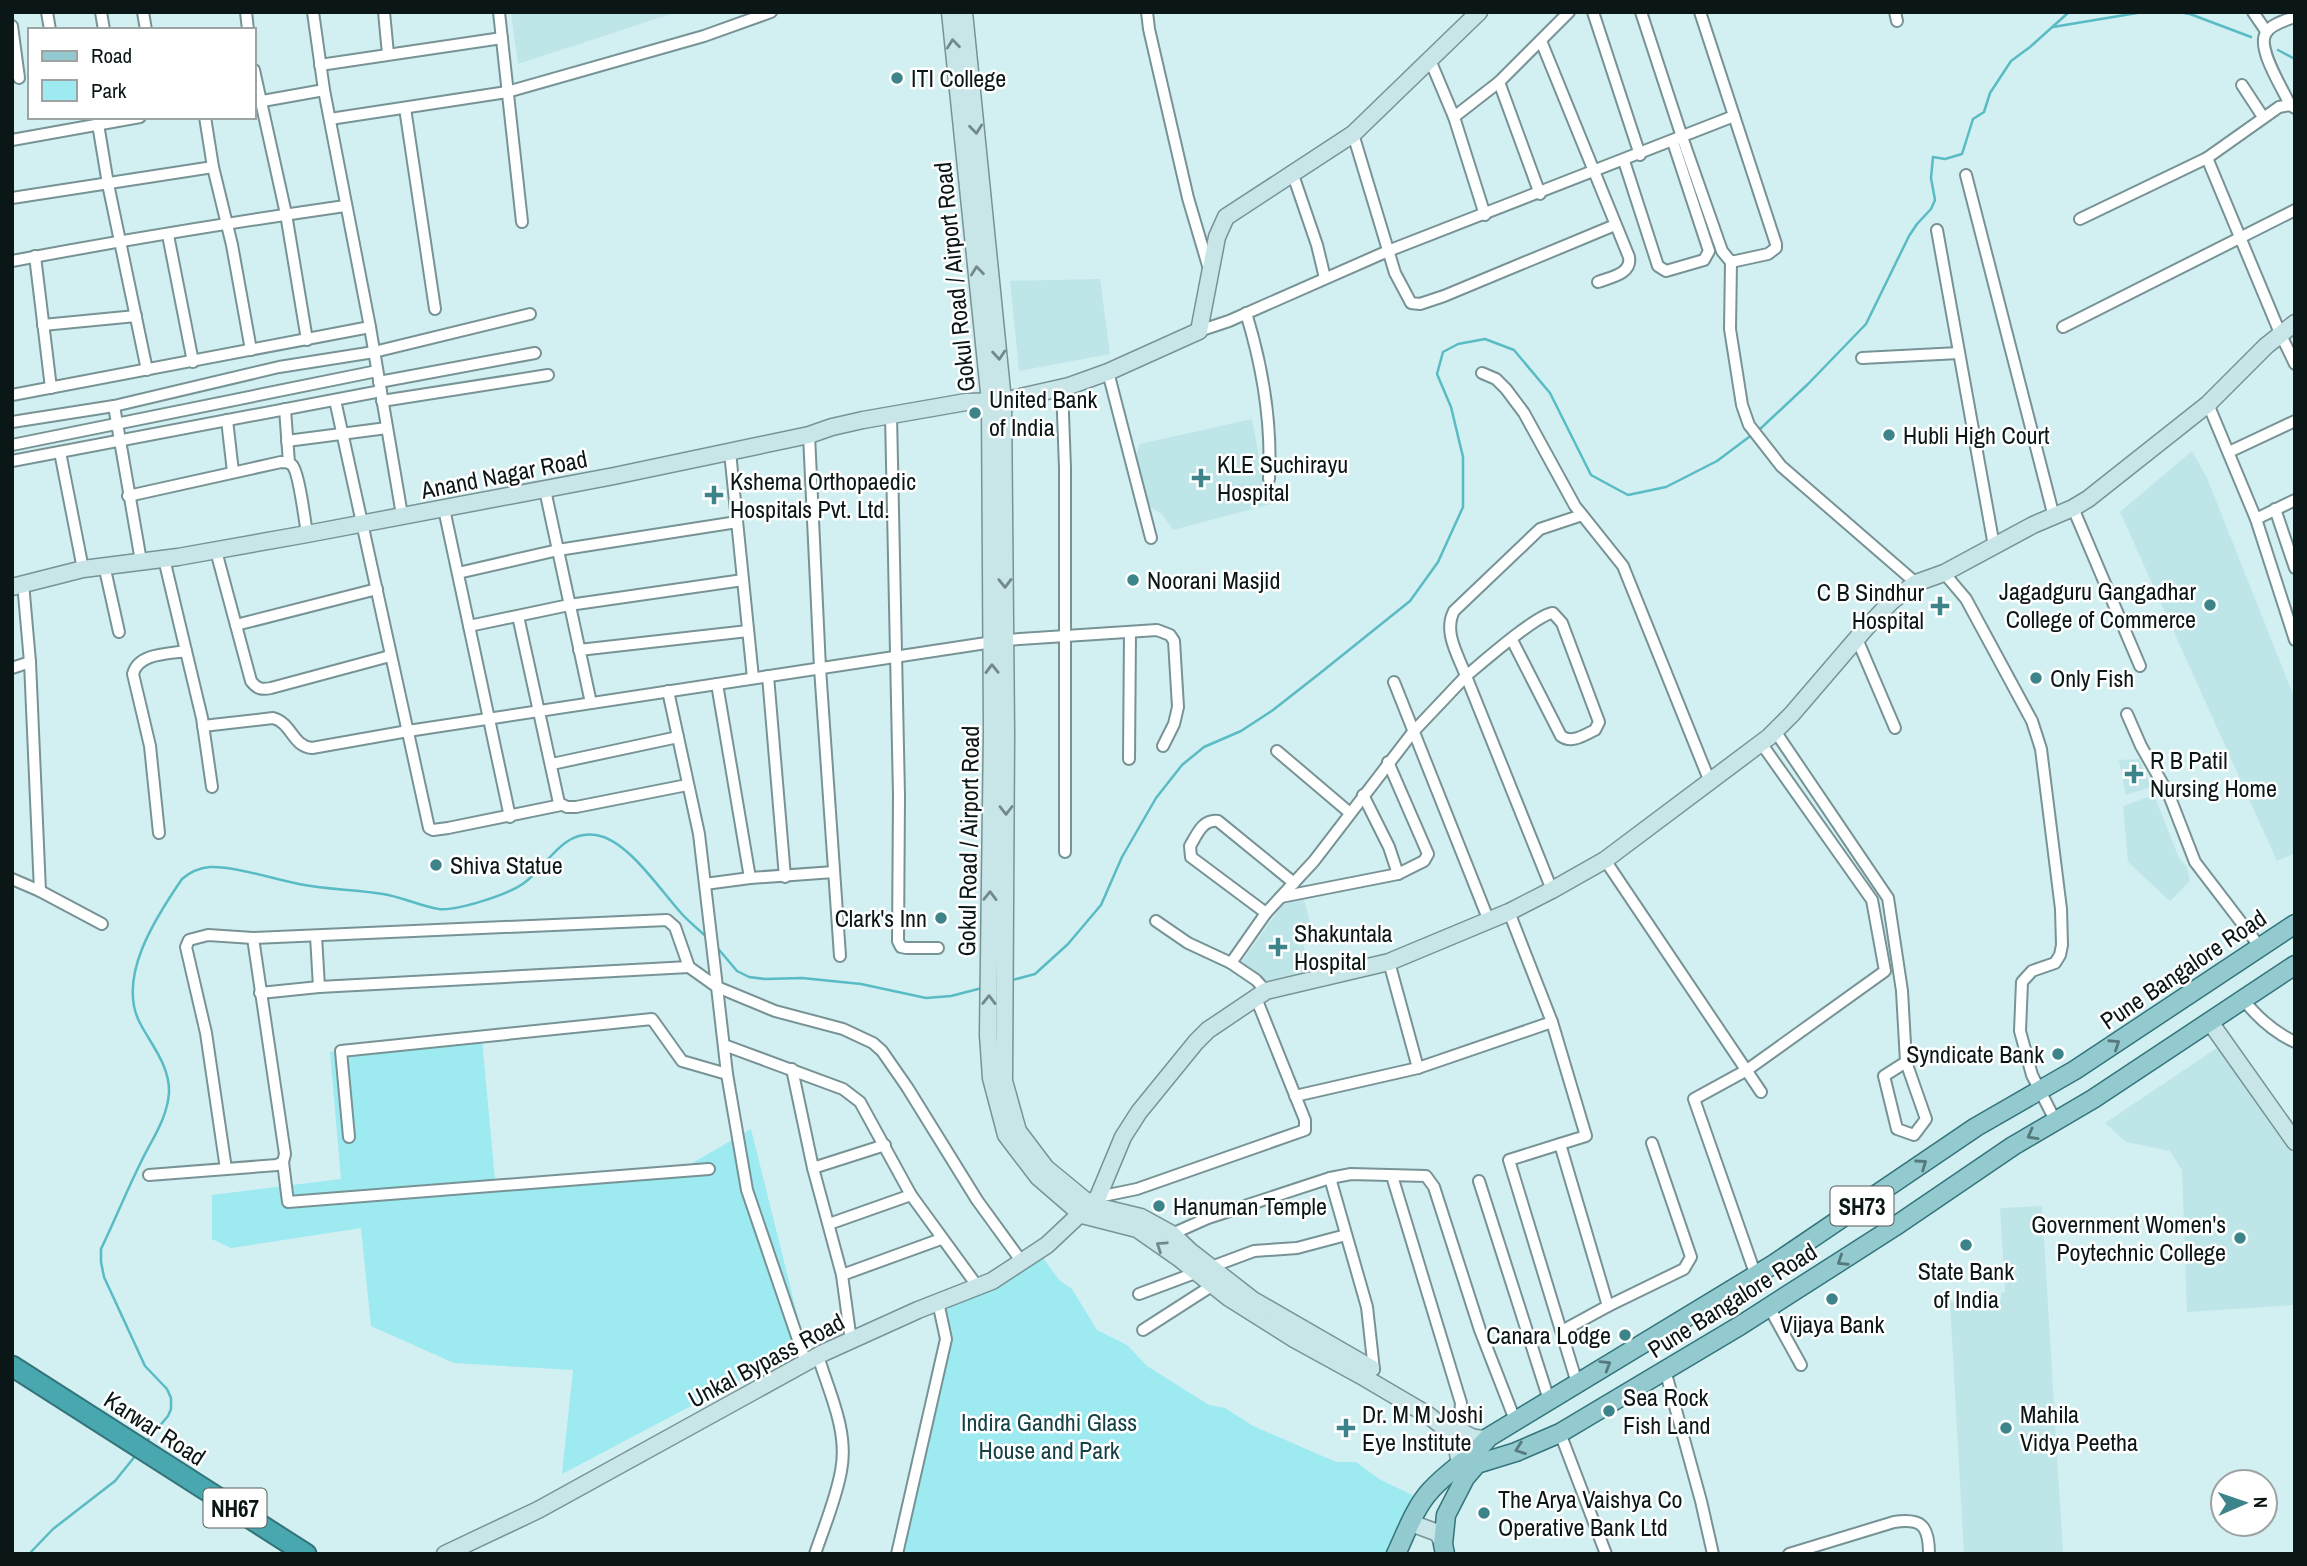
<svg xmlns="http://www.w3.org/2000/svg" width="2307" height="1566" viewBox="0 0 2307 1566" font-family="'Archivo Narrow',sans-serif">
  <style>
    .built { fill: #bee6e9 }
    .green { fill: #9deaf0 }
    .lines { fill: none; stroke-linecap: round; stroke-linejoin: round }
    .stream { stroke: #59bbc3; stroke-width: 2.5 }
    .street-casing { stroke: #779395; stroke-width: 14 }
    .secondary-casing { stroke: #779395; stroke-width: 19 }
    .primary-casing { stroke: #33747a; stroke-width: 21 }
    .highway-casing { stroke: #33747a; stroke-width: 23 }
    .street { stroke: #fff; stroke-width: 10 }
    .secondary { stroke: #c8e5e7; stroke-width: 16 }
    .primary { stroke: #92cacf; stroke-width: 18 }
    .highway { stroke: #49a7af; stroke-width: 19 }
    .oneway { stroke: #738889 }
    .oneway2 { stroke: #55797c }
    .poi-dot { fill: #3c848a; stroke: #fff; stroke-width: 2.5 }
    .labels { text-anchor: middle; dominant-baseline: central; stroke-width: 5; stroke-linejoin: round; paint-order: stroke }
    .shield { fill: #fff; stroke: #545c5d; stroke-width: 2 }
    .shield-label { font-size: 23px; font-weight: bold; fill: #0b1617 }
    .poi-label { font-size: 24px; fill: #0b1617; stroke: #fff; text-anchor: start }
    .street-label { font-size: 24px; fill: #0b1617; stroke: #fff }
    .park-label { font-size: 24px; fill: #154246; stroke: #fff }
  </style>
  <rect width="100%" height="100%" fill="#d2eff2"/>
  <g class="built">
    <polygon points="511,12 677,12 518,64"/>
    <polygon points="1100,279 1110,354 1019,371 1010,281"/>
    <polygon points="1252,419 1266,495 1271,504 1173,530 1162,514 1149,506 1134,462 1140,444"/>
    <polygon points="2192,451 2207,478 2295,699 2295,853 2277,861 2120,512"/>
    <polygon points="2139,759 2151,787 2126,795 2119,760"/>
    <polygon points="2154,795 2179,858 2187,867 2190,881 2170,901 2128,862 2123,806"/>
    <polygon points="1304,899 1312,931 1302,933 1308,978 1267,984 1241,962 1283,904"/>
    <polygon points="2223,1044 2295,1152 2295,1305 2187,1312 2182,1170 2170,1151 2126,1142 2105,1123"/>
    <polygon points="2042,1206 2063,1554 1964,1554 1950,1302 2001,1299 2001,1293 2005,1292 2000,1208"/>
  </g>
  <g class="green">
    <polygon points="482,1040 495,1180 677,1172 751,1129 805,1346 562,1474 573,1370 454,1363 371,1326 361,1228 231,1248 212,1239 212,1195 341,1179 330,1052"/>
    <polygon points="1041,1255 1059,1280 1072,1289 1097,1330 1127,1345 1147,1366 1209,1405 1225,1408 1253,1426 1336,1462 1356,1462 1379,1479 1416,1497 1391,1554 901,1554 951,1335 942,1307"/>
  </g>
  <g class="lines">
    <g class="stream">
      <polyline points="2178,12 2190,14 2251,37"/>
      <polyline points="2053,27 2143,12"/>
      <polyline points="2278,50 2295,59"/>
      <polyline points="1759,430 1808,384 1866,324 1909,236 1917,224 1931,209 1935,200 1931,178 1933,157 1945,159 1962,154 1973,119 1984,112 1990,93 2011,61 2030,47 2069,12"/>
      <polyline points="715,945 737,971 749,977 765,979 802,978 861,984 926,998 951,996 982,988"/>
      <polyline points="1009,981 1035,974 1068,944 1101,905 1122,857 1156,798 1182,765 1204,747 1241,731 1273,710 1319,674 1410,601 1438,562 1463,507 1463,457 1451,407 1437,374 1443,352 1458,344 1485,339 1514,350 1550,393 1591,475 1628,495 1666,487 1717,461 1753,434"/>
      <path d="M147 1441 168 1416 171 1409V1398L167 1389 145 1366 104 1277 101 1262V1249C115 1220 127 1190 141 1162 152 1139 167 1119 169 1093 170 1067 153 1047 141 1025 115 979 156 917 182 879 191 871 199 868 210 867 234 866 274 879 299 884 327 890 355 889 383 894 402 897 420 906 439 909 458 911 509 894 524 883 548 866 561 830 596 835 628 840 660 890 681 913 689 922 699 930 708 938"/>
      <polyline points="29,1554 53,1529 115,1481 136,1455"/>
    </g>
    <defs>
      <g id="street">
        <polyline points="47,12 50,30"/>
        <polyline points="101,12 104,30"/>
        <polyline points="143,12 146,30"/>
        <polyline points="246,12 248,30"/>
        <polyline points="313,12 324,90 370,327 402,515"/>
        <polyline points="384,12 388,54"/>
        <polyline points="499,12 522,222"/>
        <polyline points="1147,12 1149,29 1188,198 1209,269"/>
        <polyline points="1593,12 1640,155"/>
        <polyline points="1641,12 1682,137 1722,251 1731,262 1768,254 1776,248 1776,244 1700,12"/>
        <polyline points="1895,12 1897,21"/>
        <polyline points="2253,12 2266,31"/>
        <polyline points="12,26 19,78"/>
        <path d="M1541 41 1629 257C1632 274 1611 277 1598 282"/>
        <polyline points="1430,60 1454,117 1485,215"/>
        <polyline points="320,65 502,38"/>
        <polyline points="254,70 286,214 307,340"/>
        <polyline points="1499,82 1540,194"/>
        <polyline points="2242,85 2263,117"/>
        <polyline points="257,102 324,90"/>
        <path d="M2290 105C2283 89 2256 48 2266 33 2271 24 2286 20 2295 17"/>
        <polyline points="405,108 435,309"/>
        <polyline points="205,117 213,167 232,245 251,350"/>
        <polyline points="1454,117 1499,82 1569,12"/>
        <polyline points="330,119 507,92 704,36 771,12"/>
        <polyline points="98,124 108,184 147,370"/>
        <polyline points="1353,134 1395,273 1411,303 1420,304 1444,296 1615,225"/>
        <polyline points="12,140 140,117"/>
        <polyline points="2207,158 2280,333 2295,364"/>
        <polyline points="1624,161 1658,266 1666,271 1704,260 1709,251 1673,142"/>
        <polyline points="1292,172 1317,245 1325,278"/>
        <polyline points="1966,175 2054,517"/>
        <polyline points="12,198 213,167"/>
        <polyline points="2080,219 2207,158 2279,107 2290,105 2295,108"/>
        <polyline points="1937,230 1994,546"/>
        <polyline points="168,235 193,362"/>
        <polyline points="35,256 51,388"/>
        <path d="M12 261C123 240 234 222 345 206"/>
        <polyline points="1731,262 1730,329 1742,405 1749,425 1781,466 1916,583"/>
        <path d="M1246 313C1263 368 1272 422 1269 479"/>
        <polyline points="43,325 136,316"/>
        <polyline points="2063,327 2295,210"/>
        <polyline points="1199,331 1229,321 1388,251 1734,116"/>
        <polyline points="1862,358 1959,353"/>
        <polyline points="1108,372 1151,538"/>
        <polyline points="1482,373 1496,379 1506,389 1524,413 1575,506 1623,566 1710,782"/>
        <polyline points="379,382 535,353"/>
        <polyline points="1062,387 1065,468 1065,852"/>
        <polyline points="12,395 370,327"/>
        <polyline points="335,400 429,828 433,830 448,828 561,805"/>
        <polyline points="382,401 548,375"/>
        <polyline points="2208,404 2256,519 2295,640"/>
        <polyline points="114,406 141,561"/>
        <polyline points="285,409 289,463"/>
        <polyline points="891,415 899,796 898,941 901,947 906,948 938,948"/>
        <polyline points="227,420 233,472"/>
        <polyline points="12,422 114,406 279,367 374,352 530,314"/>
        <polyline points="809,435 820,668 840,956"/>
        <polyline points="287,441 387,428"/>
        <polyline points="12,445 377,371"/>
        <polyline points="60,452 83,569"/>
        <polyline points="730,452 753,678"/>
        <polyline points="2229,452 2295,421"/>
        <polyline points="12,461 381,391"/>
        <polyline points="545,490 591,703"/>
        <path d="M128 496 281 462C286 462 288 462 292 465 299 472 305 522 307 534"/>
        <polyline points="2073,508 2140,666"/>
        <polyline points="444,509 510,817"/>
        <polyline points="2275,509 2295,568"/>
        <polyline points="2256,519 2295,500"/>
        <path d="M216 551 251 681C257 689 262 690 271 688L390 656"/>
        <polyline points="164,559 202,718 212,787"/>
        <polyline points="104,565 119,632"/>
        <polyline points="458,573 558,550 737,522"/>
        <polyline points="1944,573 1966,599 2032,721 2041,749 2061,909 2062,945 2060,955 2055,963 2032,971 2022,982 2020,1031 2032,1075 2056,1122"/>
        <polyline points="23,583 30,662 40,891"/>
        <polyline points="518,616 559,803 567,807 576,807 687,785"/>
        <polyline points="236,625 377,589"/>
        <polyline points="469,626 569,605 743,580"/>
        <polyline points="1857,639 1895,728"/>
        <path d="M1512 640 1561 736C1572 744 1584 735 1595 730L1599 722 1562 623 1553 613C1537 614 1482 663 1466 676L1552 890"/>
        <polyline points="579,650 748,631"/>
        <polyline points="12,668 30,662"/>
        <polyline points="768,676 785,877"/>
        <polyline points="1394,682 1489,921"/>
        <polyline points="717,684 750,878"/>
        <polyline points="668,691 699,834 717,987 775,1011 843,1029 873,1043 882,1051 907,1087 977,1200 1022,1262"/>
        <polyline points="2127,714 2141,746 2169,795 2195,862 2260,947"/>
        <path d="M203 726 273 718C292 723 292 746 312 748L408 731 1006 640 1157 630 1170 635 1174 641 1178 707 1174 724 1163 746"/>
        <polyline points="1775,731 1888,898 1902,991 1906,1062 1926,1119 1914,1135 1897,1129 1884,1076 1906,1062"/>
        <polyline points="1277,751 1350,813"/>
        <polyline points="1129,759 1130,632"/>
        <polyline points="552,764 678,737"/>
        <polyline points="1363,795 1389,847 1398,874 1424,861 1428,854 1388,762"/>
        <path d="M159 833 150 746 133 674C138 653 168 654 186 651"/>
        <polyline points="1605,860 1761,1092"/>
        <polyline points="12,879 40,891 102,924"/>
        <polyline points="705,884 750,878 834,872"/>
        <polyline points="1281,897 1398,874"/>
        <polyline points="1509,912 1552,1022 1586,1136 1560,1144 1608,1306 1562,1331"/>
        <path d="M1266 913 1191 857 1190 846C1197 835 1202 819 1218 821L1294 883"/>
        <polyline points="1156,921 1188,943 1231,963"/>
        <polyline points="316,936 319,987"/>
        <polyline points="1389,962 1418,1068"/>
        <path d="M1266 991 1256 980 1231 963 1266 913 1314 861 1413 732 1466 676C1458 655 1443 632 1454 611L1540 529 1582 515"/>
        <polyline points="260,993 319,987 689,967"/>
        <path d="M2242 998C2257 1017 2273 1032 2295 1042"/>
        <polyline points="724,1045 843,1089 860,1102 911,1195 978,1287"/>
        <polyline points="792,1069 813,1168 842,1275 851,1341"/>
        <polyline points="1295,1096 1418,1068 1552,1022"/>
        <polyline points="349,1137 341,1051 652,1019 682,1061 727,1074"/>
        <polyline points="1560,1144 1509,1160 1577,1383"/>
        <polyline points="283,1162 288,1202 709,1169"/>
        <polyline points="813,1168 885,1145"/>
        <polyline points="226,1169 206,1033 186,947 189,940 208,935 253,938"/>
        <polyline points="149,1175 277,1165 283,1162 285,1154 253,938 667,920 675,927 689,967 717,987 727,1074 747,1190 806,1363"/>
        <polyline points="1392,1176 1461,1403 1459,1429"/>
        <polyline points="1330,1178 1367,1307 1374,1370"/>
        <polyline points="1479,1181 1549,1400"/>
        <polyline points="1098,1197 1137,1189 1305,1130 1305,1120 1256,998"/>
        <polyline points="829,1224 911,1195"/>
        <polyline points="1172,1234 1208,1218 1330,1178 1351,1174 1426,1176 1434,1187 1480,1330 1515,1420"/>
        <polyline points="842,1275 941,1239"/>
        <polyline points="1756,1276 1694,1099 1747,1070 1885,971 1872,900 1761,743"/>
        <polyline points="1139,1294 1254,1251 1297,1248 1346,1235"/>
        <polyline points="1608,1306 1684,1269 1691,1257 1652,1143"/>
        <polyline points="1769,1307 1801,1365"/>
        <polyline points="1143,1330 1213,1285"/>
        <polyline points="1665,1370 1701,1501 1713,1554"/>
        <polyline points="1560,1433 1606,1554"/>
        <path d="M815 1554C824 1527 836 1499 841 1471 849 1432 829 1392 818 1356"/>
        <polyline points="897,1554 946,1339 938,1302"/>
        <path d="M1789 1554 1894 1522C1921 1518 1929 1525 1929 1554"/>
      </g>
      <g id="secondary">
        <polyline points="950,12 990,402 992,732 988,1035 991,1078 1006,1135 1038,1177 1082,1215 1137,1229 1180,1259 1229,1298 1294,1339 1365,1378 1428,1415 1451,1433 1456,1441 1460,1466"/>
        <polyline points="964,12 1003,401 1006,732 1004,1081 1018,1131 1046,1168 1091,1205 1141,1217 1172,1234 1190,1251 1253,1300 1371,1368"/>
        <polyline points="12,587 83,569 178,557 307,534 614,476 809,435 832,427 863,420 966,402 1003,401 1069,386 1108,372 1199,331 1217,237 1226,217 1353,134 1479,12"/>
        <polyline points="2210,1022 2295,1142"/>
        <path d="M1448 1420C1460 1430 1472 1443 1489 1437"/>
        <polyline points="1411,1523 1438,1533 1443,1544"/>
        <polyline points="445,1554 538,1510 823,1353 918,1310 992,1281 1047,1245 1098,1197 1123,1137 1139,1112 1196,1042 1208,1030 1266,991 1389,962 1509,912 1552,890 1605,860 1769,737 1792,714 1865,629 1892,601 1916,583 1944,573 2033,525 2073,508 2088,499 2208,404 2266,346 2295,323"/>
      </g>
      <g id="primary">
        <path d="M1396 1554C1406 1533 1415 1507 1431 1490 1449 1470 1472 1458 1489 1437L1774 1264 1976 1127 2075 1070 2295 924"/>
        <polyline points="1445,1554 1443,1544 1446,1515 1465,1478 1477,1464 1516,1452 1560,1433 1741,1325 1894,1227 2013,1146 2093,1099 2295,965"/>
      </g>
      <polyline id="highway" points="12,1366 306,1554"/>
    </defs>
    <use href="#street" class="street-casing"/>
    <use href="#secondary" class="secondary-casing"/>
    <use href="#primary" class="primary-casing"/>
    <use href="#highway" class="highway-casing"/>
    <use href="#street" class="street"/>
    <use href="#secondary" class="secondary"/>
    <use href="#primary" class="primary"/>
    <use href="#highway" class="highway"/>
  </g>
  <defs><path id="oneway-chevron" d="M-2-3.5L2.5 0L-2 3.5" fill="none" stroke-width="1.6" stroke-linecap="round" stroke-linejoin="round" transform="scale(1.75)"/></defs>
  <g class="oneway">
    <use href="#oneway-chevron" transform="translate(953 44) rotate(-96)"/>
    <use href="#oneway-chevron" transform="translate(976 129) rotate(84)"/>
    <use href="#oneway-chevron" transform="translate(977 271) rotate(-96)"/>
    <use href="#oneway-chevron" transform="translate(999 355) rotate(85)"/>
    <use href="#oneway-chevron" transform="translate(1005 583) rotate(89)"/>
    <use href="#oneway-chevron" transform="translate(992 669) rotate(-91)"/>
    <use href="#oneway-chevron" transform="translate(1006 810) rotate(90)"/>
    <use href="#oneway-chevron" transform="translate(990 896) rotate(-89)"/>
    <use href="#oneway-chevron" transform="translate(989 1000) rotate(-89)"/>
    <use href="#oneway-chevron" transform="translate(1161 1246) rotate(-146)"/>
  </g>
  <g class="oneway2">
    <use href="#oneway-chevron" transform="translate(2115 1044) rotate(-33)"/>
    <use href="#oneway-chevron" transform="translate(2032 1135) rotate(151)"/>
    <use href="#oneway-chevron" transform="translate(1922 1164) rotate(-35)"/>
    <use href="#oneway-chevron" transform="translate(1842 1261) rotate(147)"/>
    <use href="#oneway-chevron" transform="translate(1606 1365) rotate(-31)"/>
    <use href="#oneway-chevron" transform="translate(1520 1449) rotate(160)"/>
  </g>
  <g class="poi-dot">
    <circle cx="897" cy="78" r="7"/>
    <circle cx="975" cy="413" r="7"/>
    <circle cx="1889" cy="435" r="7"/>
    <path d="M1197.5 467.5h7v7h7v7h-7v7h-7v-7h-7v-7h7z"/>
    <path d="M710.5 484.5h7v7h7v7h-7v7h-7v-7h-7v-7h7z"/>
    <circle cx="1133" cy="580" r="7"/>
    <circle cx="2210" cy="605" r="7"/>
    <path d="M1936.5 595.5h7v7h7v7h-7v7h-7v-7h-7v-7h7z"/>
    <circle cx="2036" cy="678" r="7"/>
    <path d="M2130.5 763.5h7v7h7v7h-7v7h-7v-7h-7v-7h7z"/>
    <circle cx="436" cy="865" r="7"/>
    <circle cx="941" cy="918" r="7"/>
    <path d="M1274.5 936.5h7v7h7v7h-7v7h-7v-7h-7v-7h7z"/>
    <circle cx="2058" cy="1054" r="7"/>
    <circle cx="1159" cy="1206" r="7"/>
    <circle cx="2240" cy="1238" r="7"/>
    <circle cx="1966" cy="1245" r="7"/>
    <circle cx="1832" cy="1299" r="7"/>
    <circle cx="1625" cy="1335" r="7"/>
    <circle cx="1609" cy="1411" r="7"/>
    <path d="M1342.5 1417.5h7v7h7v7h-7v7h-7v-7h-7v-7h7z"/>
    <circle cx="2006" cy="1428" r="7"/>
    <circle cx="1484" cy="1513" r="7"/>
  </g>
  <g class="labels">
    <g class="shield">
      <rect x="1830.5" y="1186.5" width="63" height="39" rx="5"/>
      <rect x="203.5" y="1488.5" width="63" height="39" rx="5"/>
    </g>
    <g class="shield-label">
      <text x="1862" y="1206">SH73</text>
      <text x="235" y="1508">NH67</text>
    </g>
    <g class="poi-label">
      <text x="911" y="78">ITI College</text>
      <text x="989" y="399">United Bank<tspan x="989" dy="28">of India</tspan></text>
      <text x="1903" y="435">Hubli High Court</text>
      <text x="1217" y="464">KLE Suchirayu<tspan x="1217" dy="28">Hospital</tspan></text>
      <text x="730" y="481">Kshema Orthopaedic<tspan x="730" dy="28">Hospitals Pvt. Ltd.</tspan></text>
      <text x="1147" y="580">Noorani Masjid</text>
      <text x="2196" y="591" text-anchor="end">Jagadguru Gangadhar<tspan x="2196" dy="28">College of Commerce</tspan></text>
      <text x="1924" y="592" text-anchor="end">C B Sindhur<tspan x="1924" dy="28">Hospital</tspan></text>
      <text x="2050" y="678">Only Fish</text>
      <text x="2150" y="760">R B Patil<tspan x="2150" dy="28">Nursing Home</tspan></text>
      <text x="450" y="865">Shiva Statue</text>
      <text x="927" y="918" text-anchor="end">Clark's Inn</text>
      <text x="1294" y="933">Shakuntala<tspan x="1294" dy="28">Hospital</tspan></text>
      <text x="2044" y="1054" text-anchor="end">Syndicate Bank</text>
      <text x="1173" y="1206">Hanuman Temple</text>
      <text x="2226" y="1224" text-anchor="end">Government Women's<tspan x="2226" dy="28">Poytechnic College</tspan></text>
      <text x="1966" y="1271" text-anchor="middle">State Bank<tspan x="1966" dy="28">of India</tspan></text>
      <text x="1832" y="1324" text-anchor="middle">Vijaya Bank</text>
      <text x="1611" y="1335" text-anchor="end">Canara Lodge</text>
      <text x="1623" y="1397">Sea Rock<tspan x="1623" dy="28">Fish Land</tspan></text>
      <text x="1362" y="1414">Dr. M M Joshi<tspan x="1362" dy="28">Eye Institute</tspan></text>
      <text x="2020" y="1414">Mahila<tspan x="2020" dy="28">Vidya Peetha</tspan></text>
      <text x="1498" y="1499">The Arya Vaishya Co<tspan x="1498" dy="28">Operative Bank Ltd</tspan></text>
    </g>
    <g class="street-label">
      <text transform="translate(954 277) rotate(-96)">Gokul Road / Airport Road</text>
      <text transform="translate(504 474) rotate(-11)">Anand Nagar Road</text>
      <text transform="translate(968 841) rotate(-89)">Gokul Road / Airport Road</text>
      <text transform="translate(2183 969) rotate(-34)">Pune Bangalore Road</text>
      <text transform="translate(1732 1300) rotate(-32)">Pune Bangalore Road</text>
      <text transform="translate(766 1360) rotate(-28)">Unkal Bypass Road</text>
      <text transform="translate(155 1428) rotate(33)">Karwar Road</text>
    </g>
    <g class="park-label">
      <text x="1049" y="1422">Indira Gandhi Glass<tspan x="1049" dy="28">House and Park</tspan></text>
    </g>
  </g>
  <rect width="2307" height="1566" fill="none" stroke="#0b1617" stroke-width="28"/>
  <rect x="28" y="28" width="228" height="91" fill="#ffffff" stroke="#9da2a2" stroke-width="2"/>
  <rect x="42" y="51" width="35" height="10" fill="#92cacf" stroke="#9da2a2" stroke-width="2"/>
  <text x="91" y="63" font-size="21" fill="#0b1617">Road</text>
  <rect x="42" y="80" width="35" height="21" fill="#9deaf0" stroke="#9da2a2" stroke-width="2"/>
  <text x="91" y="98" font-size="21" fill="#0b1617">Park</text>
  <g transform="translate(2244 1503) rotate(88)"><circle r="33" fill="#ffffff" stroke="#9da2a2" stroke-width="2"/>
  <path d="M0-5L12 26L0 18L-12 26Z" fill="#3c848a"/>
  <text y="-10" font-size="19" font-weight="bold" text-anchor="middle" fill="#0b1617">N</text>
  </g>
</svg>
